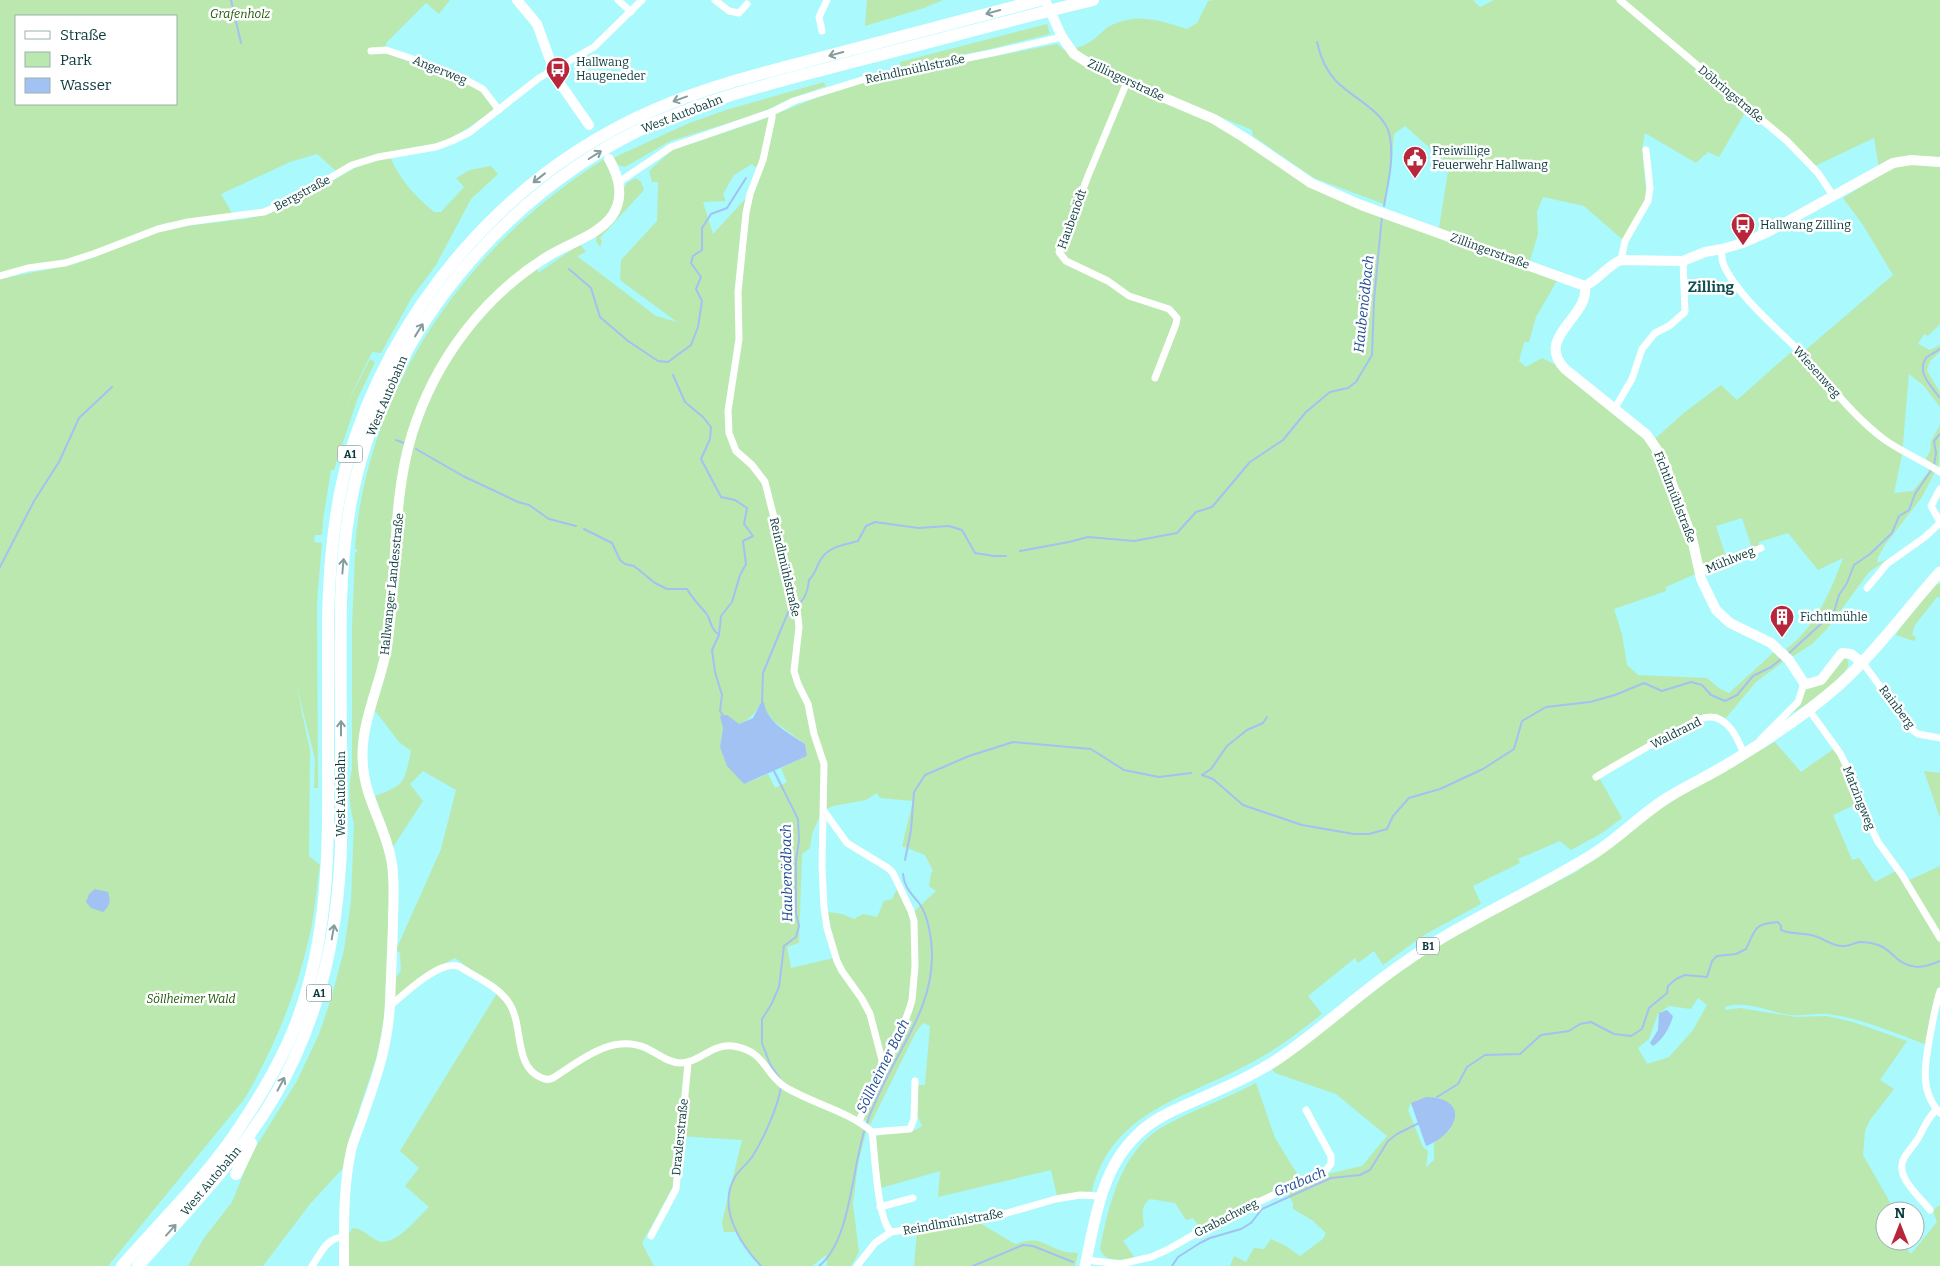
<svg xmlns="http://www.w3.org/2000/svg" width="1940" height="1266" viewBox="0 0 1940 1266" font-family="Bitter,serif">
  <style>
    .green { fill: #bbe8af; fill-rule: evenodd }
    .water { fill: #a2c2f3 }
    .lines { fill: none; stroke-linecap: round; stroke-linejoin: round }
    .stream { stroke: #a2c2f3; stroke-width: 2 }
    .street { stroke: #fff; stroke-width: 7 }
    .secondary { stroke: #fff; stroke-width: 10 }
    .primary { stroke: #fff; stroke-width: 11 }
    .highway { stroke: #fff; stroke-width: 12 }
    .oneway { stroke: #849c9e }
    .labels { text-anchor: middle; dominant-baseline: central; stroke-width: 5; stroke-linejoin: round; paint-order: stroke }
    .shield { fill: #fff; stroke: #547576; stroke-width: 1 }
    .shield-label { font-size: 11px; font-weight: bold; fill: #0a3a3c }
    .park-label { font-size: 12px; font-style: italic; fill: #1b5800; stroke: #fff }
    .poi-label { font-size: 12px; fill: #0a3a3c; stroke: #fff; text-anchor: start }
    .street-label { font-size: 12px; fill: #0a3a3c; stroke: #fff }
    .water-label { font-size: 14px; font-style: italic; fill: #1e4c94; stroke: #fff }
    .quarter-label { font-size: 15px; font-weight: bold; fill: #114e50; stroke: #fff }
  </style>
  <rect width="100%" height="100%" fill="#a9f9fd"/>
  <g class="green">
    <path d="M0 0H450L439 14 426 3 386 43 387 53 478 88 493 105V111L454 137 441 142 404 150 369 156 336 171 317 154 290 162 221 194 233 215 167 223 146 230 91 253 72 259 0 273ZM16 16H176V104H16Z"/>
    <polygon points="867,0 943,0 924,8 865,26"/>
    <path d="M1213 0H1473L1480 7 1494 0H1940V324L1928 336 1924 334 1918 344 1930 350 1940 345V352L1930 361 1927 371 1940 392V407L1924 386 1909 374 1902 455 1894 493 1913 491 1929 471 1926 458 1930 452 1931 441 1940 425 1939 464 1922 497 1885 545 1878 557 1877 563 1888 559 1869 572 1827 629 1812 644 1792 657 1786 649C1815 628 1831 591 1843 558L1818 570 1788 533 1759 542V546L1752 548 1742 518 1716 526 1727 560 1666 587V591L1614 609 1622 634 1627 665 1638 675 1707 678 1720 689 1729 693 1774 652 1779 654 1783 662 1756 682 1726 718 1708 716 1597 774 1622 818 1602 833 1571 850 1560 841 1518 859 1520 863 1473 886 1481 904 1424 935 1383 965 1374 951 1358 963 1355 958 1308 996 1322 1014C1298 1033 1275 1051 1247 1065 1185 1098 1111 1112 1092 1191L1057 1196 1051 1170 938 1197 940 1171 881 1188 875 1138C889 1128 909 1137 922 1126L916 1113 917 1085H925L930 1026 923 1023 915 1034 870 1125 862 1117 866 1132 858 1164 853 1204 859 1252 851 1266H827L826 1255 812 1266H761L743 1243H741L736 1232H724L722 1222 742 1140 678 1136 674 1185 642 1243 654 1266H347V1236L353 1228C363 1229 367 1235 376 1240 393 1250 417 1218 429 1207L405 1186 419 1168 400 1151 499 990 455 958 435 968 394 998 395 980 401 970 400 953 396 950 441 849 456 790 423 771 410 784 423 801 393 847 375 796C406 785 404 782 411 751L399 742 376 712 367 710 360 740 390 871V907L384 1019 377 1056 350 1137 345 1166 310 1204 263 1266H188L204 1238 232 1202 252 1153 297 1081 319 1034 332 996 344 950 351 901 354 823C349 806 348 786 352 769V628L355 553 358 550 355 549C366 386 470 242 606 158L613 176 615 199 606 218 538 268V273L580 244 586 252 577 256 656 316 677 322 620 280 621 260 657 221 658 182H652L649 171 672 150 753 123 821 96 868 81 1057 44 1064 50C1073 49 1082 47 1090 42 1097 38 1102 31 1108 27 1134 12 1160 20 1187 29L1197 23 1208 1ZM1151 88 1252 130 1253 136 1314 178 1384 204 1392 160 1394 134 1405 126 1449 165 1438 234 1295 176 1239 138ZM1746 111 1815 166 1874 138 1880 175 1843 198 1863 225 1893 275 1802 353H1790L1737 400 1721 385 1685 412 1650 443 1558 366 1542 358 1526 367 1519 361 1524 342H1529L1536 317 1558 279 1528 267 1538 234 1537 212 1543 197 1584 206 1623 240 1647 201 1642 149 1645 133 1696 163 1708 152 1719 157ZM752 164 757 168 747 197 713 234 703 202 726 201 723 194 734 175ZM760 704 775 722 805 744 807 756 781 768 787 782 775 788 768 774 744 784 720 747 723 728C742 724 750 722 760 704ZM877 793 880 798 913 801 902 846 925 855 933 871 931 873 929 886 936 891 909 916 906 905 897 889 892 899 884 901 877 917 863 914 854 919 842 914 827 912 838 957 791 968 787 947 799 943 802 854 810 848 812 834 822 811 833 806 866 800Z"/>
    <polygon points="1047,24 1050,34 990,49 901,67 900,62"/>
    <polygon points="824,82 826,86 791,98 767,110 732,122 670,141 625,167 618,165 613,158 687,124 726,110"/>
    <path d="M390 157C400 180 415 196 434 212H441L464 187 456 178 470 170 491 166 498 174 471 199 436 265 412 297 381 353 372 352 344 410 370 359 375 362 357 400 334 470H331L323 520 322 535H315L314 542 322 543 317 602 318 788H314L315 759 296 684 310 750 309 856 320 865C316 889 315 914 309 938 296 995 274 1048 245 1098L108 1266H0V279L75 264 169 228 245 219 263 215 285 207 360 165Z"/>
    <polygon points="636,178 641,182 644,190 600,238 602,241 600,247 596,241 597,234 627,183"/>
    <polygon points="1937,584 1940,584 1940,597 1937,597 1915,625 1912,634 1916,638 1914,641 1896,635 1908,616"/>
    <path d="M1843 658H1847C1848 662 1849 663 1848 666 1844 678 1803 708 1792 713L1806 690Z"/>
    <path d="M1775 742 1801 772 1835 748 1850 776 1859 803 1833 815 1852 860 1859 858 1875 882 1896 871 1905 882 1940 866V984L1927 1045C1895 1033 1861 1018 1828 1014 1815 1013 1802 1016 1789 1015 1769 1012 1746 1000 1725 1007V1010L1740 1008 1796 1017 1826 1016 1853 1022 1907 1041 1880 1080 1894 1089 1870 1120 1865 1131 1863 1155 1895 1211H1885V1241H1900L1911 1254 1937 1222 1933 1210 1940 1205V1266H1230L1234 1256 1246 1262 1254 1248 1264 1249 1271 1239 1286 1246 1300 1256 1323 1239 1326 1233 1312 1220 1293 1209V1203L1284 1188 1200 1228 1193 1218 1186 1220 1175 1203 1150 1199C1140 1206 1143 1215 1144 1226L1123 1241 1135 1258C1122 1259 1104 1264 1100 1248 1110 1202 1121 1149 1166 1125 1195 1109 1227 1098 1256 1083L1275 1138 1301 1180 1362 1166 1387 1136 1336 1094 1275 1073 1272 1069 1418 958 1483 920 1576 872 1636 825 1695 786ZM1698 998 1707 1005 1693 1030 1669 1057 1647 1064 1638 1048 1649 1039 1658 1014 1669 1006 1691 1009ZM1411 1103 1451 1129 1434 1143V1160L1426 1167 1428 1151 1423 1147 1408 1110Z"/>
    <polygon points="1924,771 1940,773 1940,818"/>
    <path d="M978 1222 1015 1244C1040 1236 1040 1243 1062 1251 1067 1253 1072 1252 1078 1253L1075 1266H914L917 1231Z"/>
  </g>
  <g class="water">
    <path d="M764 702C766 722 790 734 805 744L807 756 744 784 727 766 720 747 723 728 720 716 727 715 739 724 753 718 760 704Z"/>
    <path d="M95 889 108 892C111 901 110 906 103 912L91 908 86 902 89 894Z"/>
    <path d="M1667 1010 1673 1016C1670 1027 1663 1040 1653 1046L1650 1043 1658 1030 1659 1013Z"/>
    <path d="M1426 1097C1471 1098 1458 1134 1426 1146L1411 1103Z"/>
  </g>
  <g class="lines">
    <g class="stream">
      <polyline points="231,0 241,43"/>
      <path d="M1317 42C1320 56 1326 71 1337 82 1353 98 1383 111 1389 133 1395 157 1388 182 1384 206"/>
      <polyline points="569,269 591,288 600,317 628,341 658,361 668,362 691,345 698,327 702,301 696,289 701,277 691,263 693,256 702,250 702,228 711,214 727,208 746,178"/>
      <path d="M1940 349C1936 352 1929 355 1926 358 1916 373 1932 387 1940 398"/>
      <polyline points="673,375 685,402 703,417 711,427 710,439 701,459 721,497 735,500 747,508 744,524 753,536 743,541 746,564 740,575 732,602 721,616 719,635 712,650 715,672 722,695 720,711 724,717"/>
      <polyline points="396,440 404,443"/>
      <polyline points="416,449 463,476 518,502 529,505 549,519 576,526"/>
      <polyline points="1934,465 1936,453 1934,441 1940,434"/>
      <path d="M584 529 612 543 620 560 625 564 634 566 655 583 667 589H687C692 598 699 605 706 613 712 621 709 627 718 634"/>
      <polyline points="1020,551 1069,542 1088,537 1134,541 1177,533 1196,512 1212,507 1250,462 1283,440 1306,412 1330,392 1348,388 1356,382 1372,355 1374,300 1382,216"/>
      <polyline points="0,567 34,501 59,462 79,418 112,387"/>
      <path d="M798 604C806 599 808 589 809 580 816 573 816 567 821 559 829 546 845 545 858 541L866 526 875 522 918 528 949 526 962 530 975 553 994 556H1006"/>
      <polyline points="1787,655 1834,612 1839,595 1847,583 1854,565 1870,554 1892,533 1899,516 1909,510 1915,494 1932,469"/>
      <polyline points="762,704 763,673 789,610 794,607"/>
      <polyline points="773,769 798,819 799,840 796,861 796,913 799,926 796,937 784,946 779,987 771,1005 762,1019 762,1043 770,1064 780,1079"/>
      <polyline points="1202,775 1213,779 1243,805 1302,825 1354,834 1369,834 1387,829 1393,816 1409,798 1440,789 1483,769 1514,749 1522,721 1546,707 1590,702 1615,695 1644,683 1662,691 1691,682 1702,685 1711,695 1725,701 1737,695 1753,676 1771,667 1781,659"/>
      <polyline points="1202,775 1211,769 1227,746 1247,730 1263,723 1267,717"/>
      <polyline points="905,860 911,830 914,792 925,775 969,756 1013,742 1091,749 1124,770 1159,777 1191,773"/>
      <path d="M1437 1097 1458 1084 1467 1067 1485 1055 1520 1054 1541 1035 1569 1031 1580 1024 1591 1022 1614 1034 1631 1036 1642 1029 1649 1008 1667 993 1668 986 1676 979 1685 975 1707 977 1712 961 1717 956 1736 954 1746 949C1756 929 1753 924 1778 922L1781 926V930C1792 935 1804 932 1815 936 1825 939 1833 947 1844 946 1849 946 1854 943 1859 942 1864 942 1873 943 1878 945 1895 951 1895 965 1918 967 1926 967 1933 964 1940 961"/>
      <path d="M867 1124C869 1114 874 1106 878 1096 898 1049 933 1008 932 954 932 939 928 915 919 903 911 893 904 887 903 874"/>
      <path d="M761 1266C740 1244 717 1207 735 1177 739 1170 747 1164 752 1157 763 1140 778 1107 781 1087"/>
      <path d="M819 1266C851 1241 852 1166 865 1129"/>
      <polyline points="973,1266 1023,1245 1033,1246 1073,1262"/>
      <polyline points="1172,1266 1178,1257 1200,1243 1210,1238 1241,1229 1251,1223 1262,1209 1331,1178 1360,1175 1370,1170 1388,1141 1397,1134 1419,1123"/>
    </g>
    <g class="street">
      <polyline points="618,0 631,12"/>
      <polyline points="715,0 729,11 739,13 747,4"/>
      <polyline points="1620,0 1787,141 1818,173 1834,197"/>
      <polyline points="822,31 819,17 827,0"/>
      <polyline points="371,51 386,50 416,60 470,82 483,89 499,110"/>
      <polyline points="1127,82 1088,176 1059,252 1066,261 1108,281 1129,296 1169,309 1177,318 1176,324 1155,378"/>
      <polyline points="772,112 772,118 763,160 750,194 746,213 738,292 739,339 728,411 729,433 736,451 752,465 765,482 797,609 799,627 794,671 798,684 808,704 814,734 824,764 822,866 824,908 827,928 837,961 842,971 862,999 870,1014 882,1060 880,1074 859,1121"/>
      <polyline points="619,182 671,147 772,112 794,101 865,79 992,53 1062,37"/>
      <path d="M1722 249C1721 256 1722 262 1725 268 1741 298 1771 323 1795 347 1825 378 1850 414 1885 440 1902 452 1922 460 1940 472"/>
      <polyline points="1621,260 1625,241 1648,201 1650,188 1646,150"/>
      <polyline points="0,276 28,268 65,263 93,254 158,229 188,222 264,212 294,199 352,165 378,157 436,147 452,141 470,132 539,78 594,47 642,0"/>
      <polyline points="1615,408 1632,379 1642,349 1655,333 1669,326 1685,312 1683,261"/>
      <polyline points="1940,489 1931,506 1940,522"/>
      <polyline points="1700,572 1761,548"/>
      <polyline points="1867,588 1887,564 1925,537 1940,523"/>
      <polyline points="1863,663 1911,729 1918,734 1940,738"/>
      <polyline points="1809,710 1840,753 1856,785 1862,809 1878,842 1902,875 1940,938"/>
      <polyline points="1761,739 1798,702 1804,683"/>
      <path d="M1596 777C1624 760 1652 744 1681 729 1689 725 1699 717 1709 717 1728 716 1738 739 1744 754"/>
      <polyline points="824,811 847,843 888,868 893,873 911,911 914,921 915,966 912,1000 909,1010 896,1045 882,1071"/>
      <path d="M1940 991C1935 1006 1933 1021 1930 1036 1925 1064 1919 1091 1940 1113"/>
      <path d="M389 1007C404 994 441 958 460 967 476 977 499 987 509 1003 524 1025 513 1067 542 1078 546 1080 549 1080 553 1078 580 1061 611 1033 646 1048 657 1053 668 1063 680 1063 700 1063 712 1043 733 1046 766 1051 764 1074 785 1087 813 1104 849 1111 872 1132 875 1154 877 1219 891 1232L990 1218 1056 1199 1080 1195 1100 1196"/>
      <polyline points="872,1132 910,1129 914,1119 915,1081"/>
      <polyline points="880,1207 913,1198"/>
      <path d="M1930 1210C1919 1196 1894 1176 1904 1158 1909 1150 1916 1143 1920 1135 1925 1125 1928 1118 1936 1110"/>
      <polyline points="651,1236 676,1189 688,1063"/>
      <polyline points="1086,1260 1121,1264 1151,1257 1167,1250 1216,1222 1326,1170 1331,1164 1331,1156 1306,1110"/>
      <path d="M312 1266C321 1253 327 1237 344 1237"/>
      <polyline points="857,1266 875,1243 891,1232"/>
    </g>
    <g class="secondary">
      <polyline points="517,0 537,24 557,79 589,125"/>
      <path d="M1045 0 1062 37 1074 54 1093 66 1127 82 1214 119 1245 138 1311 183 1361 205 1585 286C1599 279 1607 266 1621 260L1683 261 1705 252 1722 249 1743 243 1766 233 1893 163 1911 160 1940 162"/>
      <path d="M1585 286C1590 317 1534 337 1565 369L1647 435 1662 457 1692 538 1701 579 1716 610 1730 623 1771 643 1789 660 1804 683 1807 684 1821 680 1842 653 1851 654 1863 663"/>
      <path d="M344 1266C344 1228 343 1187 351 1151 354 1137 361 1124 365 1110 378 1074 388 1043 390 1004 391 977 392 951 393 925 393 905 395 884 392 864 387 829 365 800 363 765 359 724 381 685 387 646 398 576 391 502 412 434 435 360 484 295 550 255 570 243 598 235 612 216 625 197 619 177 609 159"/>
    </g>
    <path class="primary" d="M1085 1266C1095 1220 1101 1170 1136 1136 1153 1118 1177 1109 1199 1099 1228 1086 1259 1073 1285 1054 1325 1026 1361 992 1402 964 1461 922 1528 894 1590 856 1617 840 1640 815 1667 798 1688 785 1710 775 1731 762 1769 739 1805 715 1838 686 1876 652 1906 610 1940 572"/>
    <g class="highway">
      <polyline points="236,1174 251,1143"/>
      <path d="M122 1266C161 1221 206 1178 239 1128 262 1094 284 1057 298 1018 328 936 329 851 328 765 328 717 328 669 328 621 329 568 333 512 348 460 394 305 507 173 656 109 706 87 759 74 812 60 888 40 964 20 1040 0"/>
      <path d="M138 1266C185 1213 236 1161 273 1099 312 1033 333 957 339 880 343 840 341 800 341 760 341 707 340 654 341 601 342 568 345 534 351 501 382 339 500 195 648 126 714 96 786 80 856 61 935 41 1014 19 1093 0"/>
    </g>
  </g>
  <defs><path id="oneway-shaft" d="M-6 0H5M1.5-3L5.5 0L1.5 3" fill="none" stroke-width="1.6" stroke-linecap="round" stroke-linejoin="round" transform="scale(1.25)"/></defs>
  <g class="oneway">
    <use href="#oneway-shaft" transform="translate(993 12) rotate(165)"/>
    <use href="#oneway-shaft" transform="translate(836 54) rotate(165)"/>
    <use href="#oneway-shaft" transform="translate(680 99) rotate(160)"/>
    <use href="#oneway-shaft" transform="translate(595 155) rotate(-32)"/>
    <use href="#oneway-shaft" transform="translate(539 178) rotate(142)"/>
    <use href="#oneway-shaft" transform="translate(419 330) rotate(-58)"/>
    <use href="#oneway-shaft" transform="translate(343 566) rotate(-85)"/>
    <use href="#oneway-shaft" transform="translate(341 728) rotate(-90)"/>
    <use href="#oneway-shaft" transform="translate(333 932) rotate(-80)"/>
    <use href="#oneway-shaft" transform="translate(281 1084) rotate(-62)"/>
    <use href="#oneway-shaft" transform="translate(171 1230) rotate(-48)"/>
  </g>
  <defs>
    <symbol id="bus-pin" viewBox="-11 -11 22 30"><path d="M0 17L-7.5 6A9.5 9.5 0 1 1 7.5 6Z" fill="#b7263b" stroke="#fff"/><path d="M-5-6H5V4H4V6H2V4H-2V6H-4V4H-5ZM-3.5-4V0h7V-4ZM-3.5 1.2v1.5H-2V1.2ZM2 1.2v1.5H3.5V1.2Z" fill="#fff"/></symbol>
    <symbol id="civic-pin" viewBox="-11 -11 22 30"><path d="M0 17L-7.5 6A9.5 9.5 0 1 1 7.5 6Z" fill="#b7263b" stroke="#fff"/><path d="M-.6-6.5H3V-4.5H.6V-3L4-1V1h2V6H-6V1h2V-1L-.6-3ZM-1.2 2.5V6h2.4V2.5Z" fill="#fff"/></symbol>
    <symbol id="building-pin" viewBox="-11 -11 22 30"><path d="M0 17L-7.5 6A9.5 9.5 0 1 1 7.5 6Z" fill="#b7263b" stroke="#fff"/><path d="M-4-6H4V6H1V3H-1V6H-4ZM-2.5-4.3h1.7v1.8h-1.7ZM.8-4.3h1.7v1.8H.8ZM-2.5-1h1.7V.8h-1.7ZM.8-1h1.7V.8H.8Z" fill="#fff"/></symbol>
  </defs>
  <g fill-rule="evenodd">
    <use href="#bus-pin" x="544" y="55" width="28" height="38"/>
    <use href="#civic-pin" x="1401" y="144" width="28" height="38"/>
    <use href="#bus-pin" x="1729" y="211" width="28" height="38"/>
    <use href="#building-pin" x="1768" y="603" width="28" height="38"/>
  </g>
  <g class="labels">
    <g class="shield">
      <rect x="337.5" y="445.5" width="25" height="17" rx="4"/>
      <rect x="1417" y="937.5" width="22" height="17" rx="4"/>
      <rect x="306.5" y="984.5" width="25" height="17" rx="4"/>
    </g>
    <g class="shield-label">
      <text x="350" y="454">A1</text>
      <text x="1428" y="946">B1</text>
      <text x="319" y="993">A1</text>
    </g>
    <g class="park-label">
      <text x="240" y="14">Grafenholz</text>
      <text x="191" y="999">Söllheimer Wald</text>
    </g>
    <g class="poi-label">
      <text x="576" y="62">Hallwang<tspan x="576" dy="14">Haugeneder</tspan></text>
      <text x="1432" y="151">Freiwillige<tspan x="1432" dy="14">Feuerwehr Hallwang</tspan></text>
      <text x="1760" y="225">Hallwang Zilling</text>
      <text x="1800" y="617">Fichtlmühle</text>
    </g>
    <g class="street-label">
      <text transform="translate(915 69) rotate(-12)">Reindlmühlstraße</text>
      <text transform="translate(440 70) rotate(22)">Angerweg</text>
      <text transform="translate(1126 80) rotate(25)">Zillingerstraße</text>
      <text transform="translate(1731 94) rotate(40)">Döbringstraße</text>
      <text transform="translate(682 114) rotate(-21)">West Autobahn</text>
      <text transform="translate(302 193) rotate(-28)">Bergstraße</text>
      <text transform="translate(1072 219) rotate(-70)">Haubenödt</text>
      <text transform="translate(1490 251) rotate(20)">Zillingerstraße</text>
      <text transform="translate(1817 372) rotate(48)">Wiesenweg</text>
      <text transform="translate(387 396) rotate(-67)">West Autobahn</text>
      <text transform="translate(1675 497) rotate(69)">Fichtlmühlstraße</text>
      <text transform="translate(1730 560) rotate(-22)">Mühlweg</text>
      <text transform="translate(785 567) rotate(77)">Reindlmühlstraße</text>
      <text transform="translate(392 584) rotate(-84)">Hallwanger Landesstraße</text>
      <text transform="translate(1897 707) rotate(53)">Rainberg</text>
      <text transform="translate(1676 733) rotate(-27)">Waldrand</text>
      <text transform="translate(341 794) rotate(-90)">West Autobahn</text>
      <text transform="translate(1859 798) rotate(68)">Matzingweg</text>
      <text transform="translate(680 1137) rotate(-84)">Draxlerstraße</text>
      <text transform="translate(211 1181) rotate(-50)">West Autobahn</text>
      <text transform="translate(1226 1218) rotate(-27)">Grabachweg</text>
      <text transform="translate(953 1222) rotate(-10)">Reindlmühlstraße</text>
    </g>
    <g class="water-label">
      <text transform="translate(1364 304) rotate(-84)">Haubenödbach</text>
      <text transform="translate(787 873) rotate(-91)">Haubenödbach</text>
      <text transform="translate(883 1066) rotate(-64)">Söllheimer Bach</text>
      <text transform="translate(1300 1182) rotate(-23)">Grabach</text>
    </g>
    <g class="quarter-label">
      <text x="1711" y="287">Zilling</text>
    </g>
  </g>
  <rect x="15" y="15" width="162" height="90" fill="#ffffff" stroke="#9db0b1"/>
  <rect x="25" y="31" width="25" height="8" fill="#ffffff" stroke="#9db0b1"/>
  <text x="60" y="40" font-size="15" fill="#0a3a3c">Straße</text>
  <rect x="25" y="52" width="25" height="15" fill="#bbe8af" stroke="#9db0b1"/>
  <text x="60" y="65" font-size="15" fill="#0a3a3c">Park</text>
  <rect x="25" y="78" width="25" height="15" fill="#a2c2f3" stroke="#9db0b1"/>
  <text x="60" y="90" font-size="15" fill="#0a3a3c">Wasser</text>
  <g transform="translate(1900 1226)"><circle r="24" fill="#ffffff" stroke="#9db0b1"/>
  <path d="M0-4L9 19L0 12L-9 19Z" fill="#b7263b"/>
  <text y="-8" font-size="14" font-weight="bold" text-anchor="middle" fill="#0a3a3c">N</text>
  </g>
</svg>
